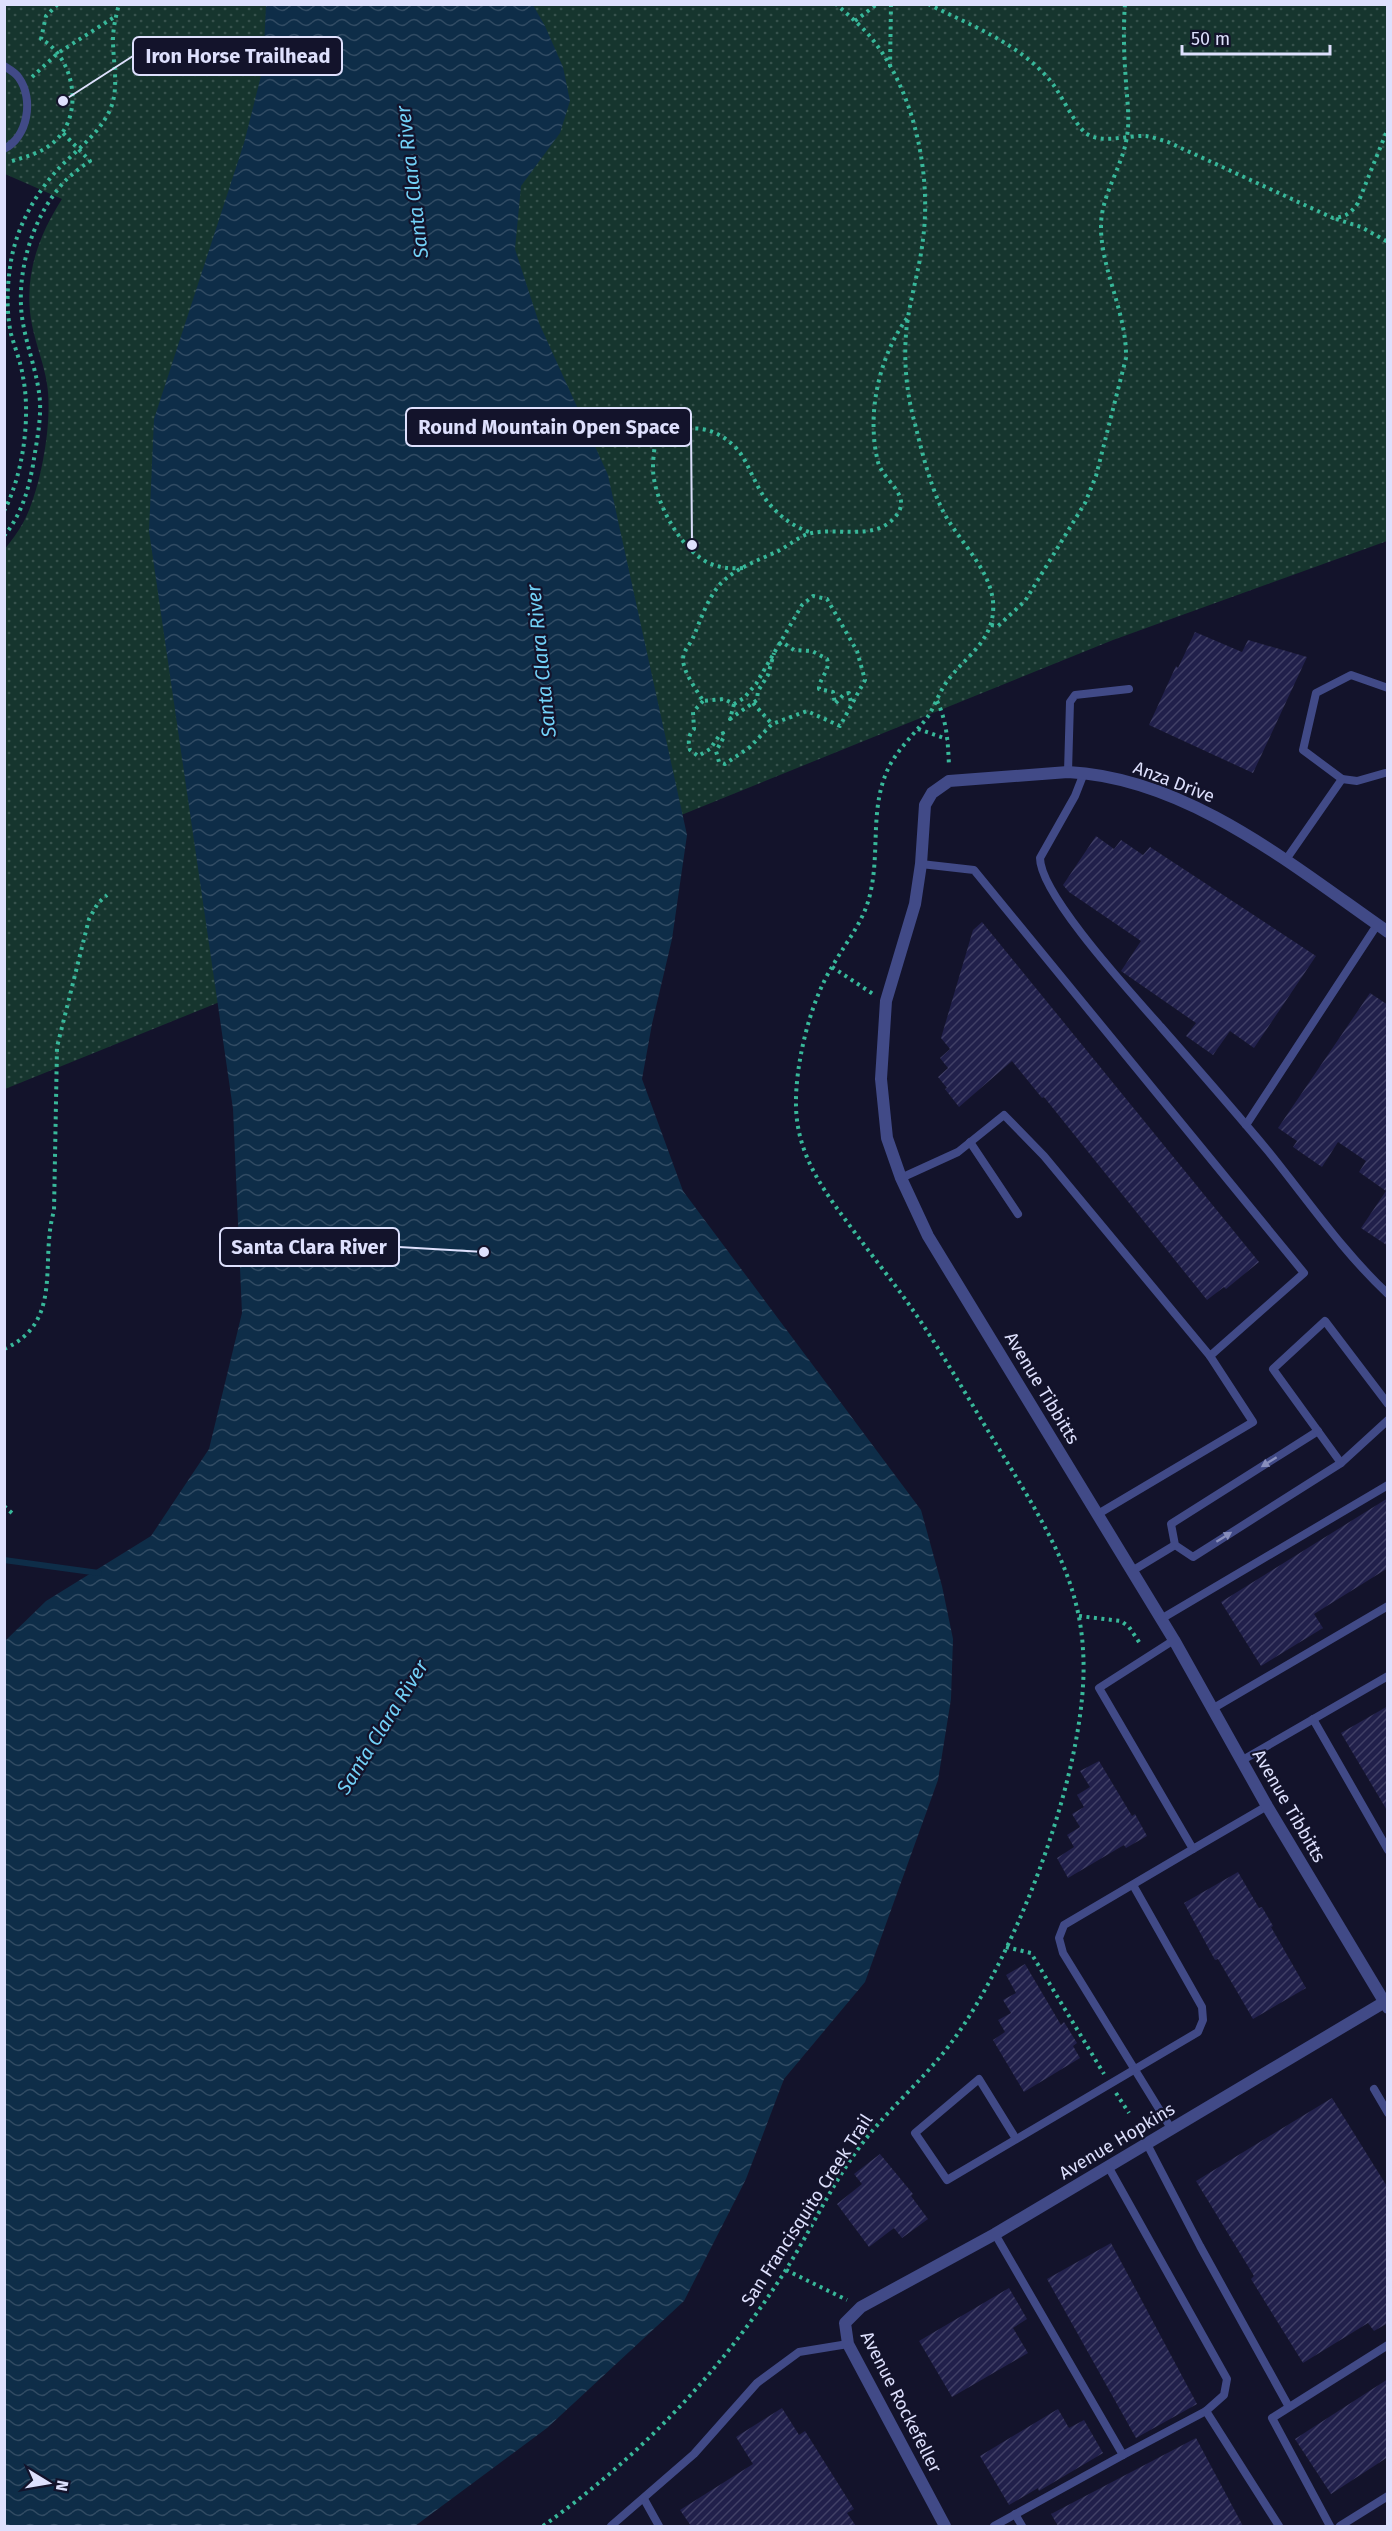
<svg xmlns="http://www.w3.org/2000/svg" width="1392" height="2531" viewBox="0 0 1392 2531" font-family="'Fira Sans',sans-serif">
  <style>
    .park { fill: url(#park-dots) }
    .water { fill: url(#water-waves) }
    .lines { fill: none; stroke-linecap: round; stroke-linejoin: round }
    .stream { stroke: #0e2d48; stroke-width: 6 }
    .building { fill: url(#building-hatch) }
    .path { stroke: #38b89a; stroke-width: 4; stroke-dasharray: 3 4.5; stroke-linecap: butt }
    .lane { stroke: #414a87; stroke-width: 8 }
    .street { stroke: #414a87; stroke-width: 12 }
    .oneway { fill: #888ebc }
    .labels { text-anchor: middle; dominant-baseline: central; stroke-width: 4.5; stroke-linejoin: round; paint-order: stroke }
    .street-label { font-size: 18px; fill: #dee0fd; stroke: #13132b }
    .water-label { font-size: 20px; font-style: italic; fill: #72d1f7; stroke: #13132b }
    .leader { fill: none; stroke: #dee0fd; stroke-width: 2 }
    .callout-dot { fill: #dee0fd; stroke: #13132b; stroke-width: 2 }
    .callout { fill: #13132b; stroke: #dee0fd; stroke-width: 2 }
    .callout-label { font-size: 20px; text-anchor: middle; font-weight: bold; fill: #dee0fd }
  </style>
  <defs>
    <pattern id="park-dots" width="8" height="8" patternUnits="userSpaceOnUse" patternTransform="scale(1.5)"><rect width="8" height="8" fill="#16352e"/><path d="M2 2h.1M6 6h.1" fill="none" stroke="#37524d" stroke-width="1.8" stroke-linecap="round"/></pattern>
    <pattern id="water-waves" width="16" height="10" patternUnits="userSpaceOnUse" patternTransform="scale(1.5)"><rect width="16" height="10" fill="#0e2d48"/><path d="M0 5q4-4 8 0t8 0" fill="none" stroke="#314b63"/></pattern>
    <pattern id="building-hatch" width="6" height="6" patternUnits="userSpaceOnUse" patternTransform="scale(1.5)"><rect width="6" height="6" fill="#21204b"/><path d="M-1 1l2-2M0 6l6-6M5 7l2-2" fill="none" stroke="#414066"/></pattern>
  </defs>
  <rect width="100%" height="100%" fill="#13132b"/>
  <path class="park" d="M5 5H1387V541L1113 640 5 1089V549C11 541 18 532 23 523 41 490 53 421 47 384 44 364 36 345 32 325 23 279 37 238 62 199L5 174Z"/>
  <polygon class="water" points="266,5 533,5 545,26 563,67 570,101 560,133 521,186 515,249 539,323 608,475 687,835 672,939 652,1024 642,1079 683,1191 921,1510 942,1586 953,1639 951,1699 938,1780 865,1982 784,2079 746,2179 684,2301 547,2428 415,2526 5,2526 5,1641 46,1601 151,1536 209,1449 242,1313 233,1109 149,531 154,419 244,143 263,68"/>
  <g class="lines">
    <polyline class="stream" points="4,1560 99,1573"/>
  </g>
  <g class="building">
    <polygon points="1195,632 1242,652 1248,640 1307,657 1253,773 1149,725 1176,666 1178,668"/>
    <polygon points="1096,836 1114,849 1121,840 1143,855 1150,847 1316,956 1254,1048 1230,1031 1213,1055 1186,1036 1196,1023 1121,971 1141,941 1069,892 1063,885"/>
    <polygon points="982,922 1259,1262 1226,1289 1224,1287 1207,1300 1044,1097 1042,1098 1012,1061 959,1107 945,1089 947,1088 938,1077 948,1068 940,1058 950,1049 941,1038 973,930"/>
    <polygon points="1370,993 1388,1005 1388,1246 1361,1228 1386,1191 1359,1172 1366,1161 1338,1142 1322,1167 1293,1147 1297,1141 1278,1128"/>
    <polygon points="1388,1498 1388,1568 1314,1614 1323,1628 1261,1666 1221,1602"/>
    <polygon points="1388,1706 1388,1812 1341,1733"/>
    <polygon points="1099,1761 1132,1816 1135,1814 1147,1836 1126,1848 1124,1845 1068,1878 1057,1858 1074,1847 1067,1835 1080,1827 1072,1814 1084,1807 1077,1795 1090,1787 1080,1771"/>
    <polygon points="1238,1872 1259,1908 1262,1907 1273,1926 1271,1927 1306,1988 1253,2019 1218,1959 1215,1960 1184,1903"/>
    <polygon points="1025,1964 1061,2025 1064,2022 1077,2043 1073,2046 1080,2058 1024,2092 993,2040 1005,2032 998,2020 1011,2013 1003,2000 1016,1993 1006,1975"/>
    <polygon points="1332,2098 1388,2188 1388,2323 1374,2331 1368,2323 1303,2363 1251,2279 1254,2276 1196,2181"/>
    <polygon points="880,2154 913,2194 911,2196 928,2219 902,2238 894,2228 869,2247 837,2204 862,2184 854,2174"/>
    <polygon points="1111,2243 1197,2404 1136,2438 1047,2279"/>
    <polygon points="1009,2288 1027,2319 1013,2328 1028,2353 952,2397 919,2341"/>
    <polygon points="1388,2379 1388,2457 1331,2494 1295,2439"/>
    <polygon points="782,2408 799,2435 805,2431 854,2509 847,2513 856,2526 691,2526 680,2510 753,2464 736,2437"/>
    <polygon points="1058,2409 1069,2428 1084,2420 1103,2453 1039,2491 1038,2488 1009,2505 980,2456"/>
    <polygon points="1196,2438 1243,2526 1058,2526 1051,2514"/>
  </g>
  <g class="lines">
    <g class="path">
      <path d="M928 4C970 25 1016 42 1048 78 1061 92 1074 125 1087 134 1103 144 1128 135 1146 136 1153 137 1161 140 1168 142L1333 218C1346 217 1351 213 1358 203L1388 128"/>
      <polyline points="855,21 877,4"/>
      <polyline points="890,67 891,4"/>
      <polyline points="32,77 58,53 116,16"/>
      <path d="M12 161C28 156 45 152 57 139 84 112 74 57 41 39L46 16 58 4"/>
      <polyline points="1336,219 1361,227 1388,242"/>
      <path d="M4 511C23 475 31 417 23 377 21 363 15 348 11 334 6 310 7 285 11 261 17 226 36 192 61 166 78 149 98 134 109 112 120 90 113 64 113 40 113 28 116 16 119 4"/>
      <path d="M4 536C21 515 28 492 33 465 36 445 41 422 40 402 38 373 26 346 22 317 16 271 33 215 65 181 72 174 81 167 90 161L63 133"/>
      <path d="M743 568C731 569 722 568 711 564 681 552 653 499 653 468 653 460 654 452 655 444 681 422 713 423 737 449 750 464 756 491 773 508 784 520 797 528 812 533"/>
      <path d="M991 625 998 626 1025 601 1085 503 1096 476 1126 358C1127 312 1100 269 1101 224 1102 193 1123 166 1127 136 1130 119 1127 100 1126 82 1124 56 1123 31 1125 4"/>
      <path d="M779 644 782 642 794 650 812 651 827 659C831 670 819 678 819 689L833 692 835 704 844 694 849 693 851 703"/>
      <path d="M703 701 693 712 694 729C688 735 688 742 690 750L698 756 710 749 719 736 723 733 724 737 716 751 719 762 725 764 750 747 772 724 807 711 840 726 865 680 857 651 827 599 813 596 802 605 756 684 744 698 734 704 724 699 703 701C697 690 684 674 683 660 683 651 688 647 692 640 701 620 709 591 728 577 742 566 761 559 776 552 787 547 798 537 808 534 836 526 874 542 895 517 914 496 883 481 878 462 866 414 879 357 907 318"/>
      <path d="M937 701C947 721 948 743 949 766"/>
      <polyline points="753,703 772,724"/>
      <polyline points="734,704 730,719 757,700 758,691 768,675 774,653"/>
      <polyline points="918,729 947,739"/>
      <polyline points="832,967 873,994"/>
      <path d="M4 1349C65 1322 39 1260 54 1211L57 1047 89 919 98 903 107 895"/>
      <polyline points="4,1506 12,1513"/>
      <polyline points="1079,1616 1121,1621 1129,1627 1141,1645"/>
      <polyline points="1006,1947 1031,1953 1104,2074"/>
      <polyline points="1116,2093 1129,2113"/>
      <polyline points="786,2270 847,2300"/>
      <path d="M543 2526C638 2458 718 2375 782 2276 808 2236 828 2191 856 2152 884 2112 922 2082 951 2043 1017 1955 1091 1760 1083 1650 1081 1611 1069 1574 1051 1539 1034 1505 1013 1472 993 1439 968 1398 944 1356 917 1316 898 1288 876 1261 856 1234 827 1195 797 1158 796 1106 795 1065 810 1002 832 967 847 940 865 921 871 890 880 847 869 803 891 763 901 746 915 733 927 718 935 706 939 692 948 680 962 661 984 647 991 623 1004 578 958 544 941 507 929 481 922 452 915 424 906 392 903 357 907 324 911 295 920 267 923 239 932 172 913 86 868 34 858 23 847 14 836 4"/>
    </g>
    <g class="lane">
      <path d="M4 66C9 69 16 73 19 78 34 99 28 137 4 149"/>
      <polyline points="1068,772 1070,702 1075,695 1129,689"/>
      <path d="M1084 773 1075 796 1040 858C1040 895 1134 996 1161 1027 1197 1068 1233 1109 1268 1151 1307 1199 1342 1251 1388 1294"/>
      <polyline points="1342,779 1357,781 1385,773"/>
      <polyline points="1285,861 1342,779 1303,750 1316,693 1351,675 1388,688"/>
      <polyline points="1246,1125 1377,925"/>
      <polyline points="970,1142 1018,1214"/>
      <polyline points="901,1178 958,1152 1004,1115 1044,1156 1210,1356 1304,1273 974,870 921,864"/>
      <polyline points="1318,1431 1171,1524 1175,1545 1193,1557 1341,1463 1388,1420"/>
      <polyline points="1341,1463 1273,1369 1325,1321 1388,1404"/>
      <polyline points="1098,1514 1253,1422 1210,1356"/>
      <polyline points="1132,1571 1175,1545"/>
      <polyline points="1161,1619 1388,1485"/>
      <polyline points="1174,1640 1099,1688 1193,1849 1267,1806"/>
      <polyline points="1212,1709 1388,1606"/>
      <polyline points="1313,1719 1388,1850"/>
      <polyline points="1241,1761 1388,1676"/>
      <polyline points="1374,2089 1388,2113"/>
      <polyline points="1172,2130 1063,1953 1059,1938 1064,1925 1193,1849"/>
      <polyline points="1016,2139 979,2079 915,2133 947,2180 1198,2032 1203,2020 1202,2007 1133,1885"/>
      <polyline points="1147,2144 1200,2246 1289,2407"/>
      <polyline points="995,2234 1123,2455 1206,2411 1224,2395 1227,2379 1109,2168"/>
      <polyline points="1206,2411 1279,2526"/>
      <polyline points="644,2499 659,2526"/>
      <polyline points="1015,2514 1022,2526"/>
      <polyline points="611,2526 694,2454 757,2383 799,2352 848,2344"/>
      <polyline points="994,2526 1123,2455"/>
      <polyline points="1330,2526 1272,2418 1388,2345"/>
      <polyline points="1340,2526 1388,2496"/>
    </g>
    <g class="street">
      <path d="M1388 932C1293 866 1188 778 1068 772L949 781 932 793 925 805 921 864 915 904 886 1001 881 1079 887 1138 901 1178 928 1236 1174 1640 1267 1806 1388 2008"/>
      <polyline points="945,2526 848,2344 845,2323 861,2307 995,2234 1388,2000"/>
    </g>
  </g>
  <defs><path id="oneway-solid" d="M-6-.8H1V-3.2L6.5 0L1 3.2V.8H-6Z" transform="scale(1.5)"/></defs>
  <g class="oneway">
    <use href="#oneway-solid" transform="translate(1269 1462) rotate(148)"/>
    <use href="#oneway-solid" transform="translate(1224 1537) rotate(-32)"/>
  </g>
  <g class="labels">
    <g class="street-label">
      <text transform="translate(1174 782) rotate(21)">Anza Drive</text>
      <text transform="translate(1042 1388) rotate(59)">Avenue Tibbitts</text>
      <text transform="translate(1289 1806) rotate(60)">Avenue Tibbitts</text>
      <text transform="translate(1117 2141) rotate(-31)">Avenue Hopkins</text>
      <text transform="translate(807 2210) rotate(-57)">San Francisquito Creek Trail</text>
      <text transform="translate(901 2402) rotate(63)">Avenue Rockefeller</text>
    </g>
    <g class="water-label">
      <text transform="translate(412 182) rotate(-97)">Santa Clara River</text>
      <text transform="translate(541 661) rotate(-96)">Santa Clara River</text>
      <text transform="translate(382 1727) rotate(-58)">Santa Clara River</text>
    </g>
  </g>
  <path class="leader" d="M63 101L133 56M692 545L691 427M484 1252L399 1247"/>
  <g class="callout-dot">
    <circle cx="63" cy="101" r="6"/>
    <circle cx="692" cy="545" r="6"/>
    <circle cx="484" cy="1252" r="6"/>
  </g>
  <g class="callout">
    <rect x="133" y="37" width="209" height="38" rx="6"/>
    <rect x="406" y="408" width="285" height="38" rx="6"/>
    <rect x="220" y="1228" width="179" height="38" rx="6"/>
  </g>
  <g class="callout-label">
    <text x="238" y="63">Iron Horse Trailhead</text>
    <text x="549" y="434">Round Mountain Open Space</text>
    <text x="309" y="1254">Santa Clara River</text>
  </g>
  <rect width="1392" height="2531" fill="none" stroke="#dee0fd" stroke-width="12"/>
  <g transform="translate(48 2483) rotate(101)" stroke="#13132b" stroke-width="4.5" paint-order="stroke">
  <path d="M0-4.5L10 22L0 15L-10 22Z" fill="#dee0fd"/>
  <text y="-9" font-size="16" font-weight="bold" text-anchor="middle" fill="#dee0fd">N</text>
  </g>
  <path d="M1182 45v9h148v-9" fill="none" stroke="#dee0fd" stroke-width="3"/>
  <text x="1191" y="45" font-size="18" fill="#dee0fd" stroke="#13132b" stroke-width="4.5" paint-order="stroke">50 m</text>
</svg>
